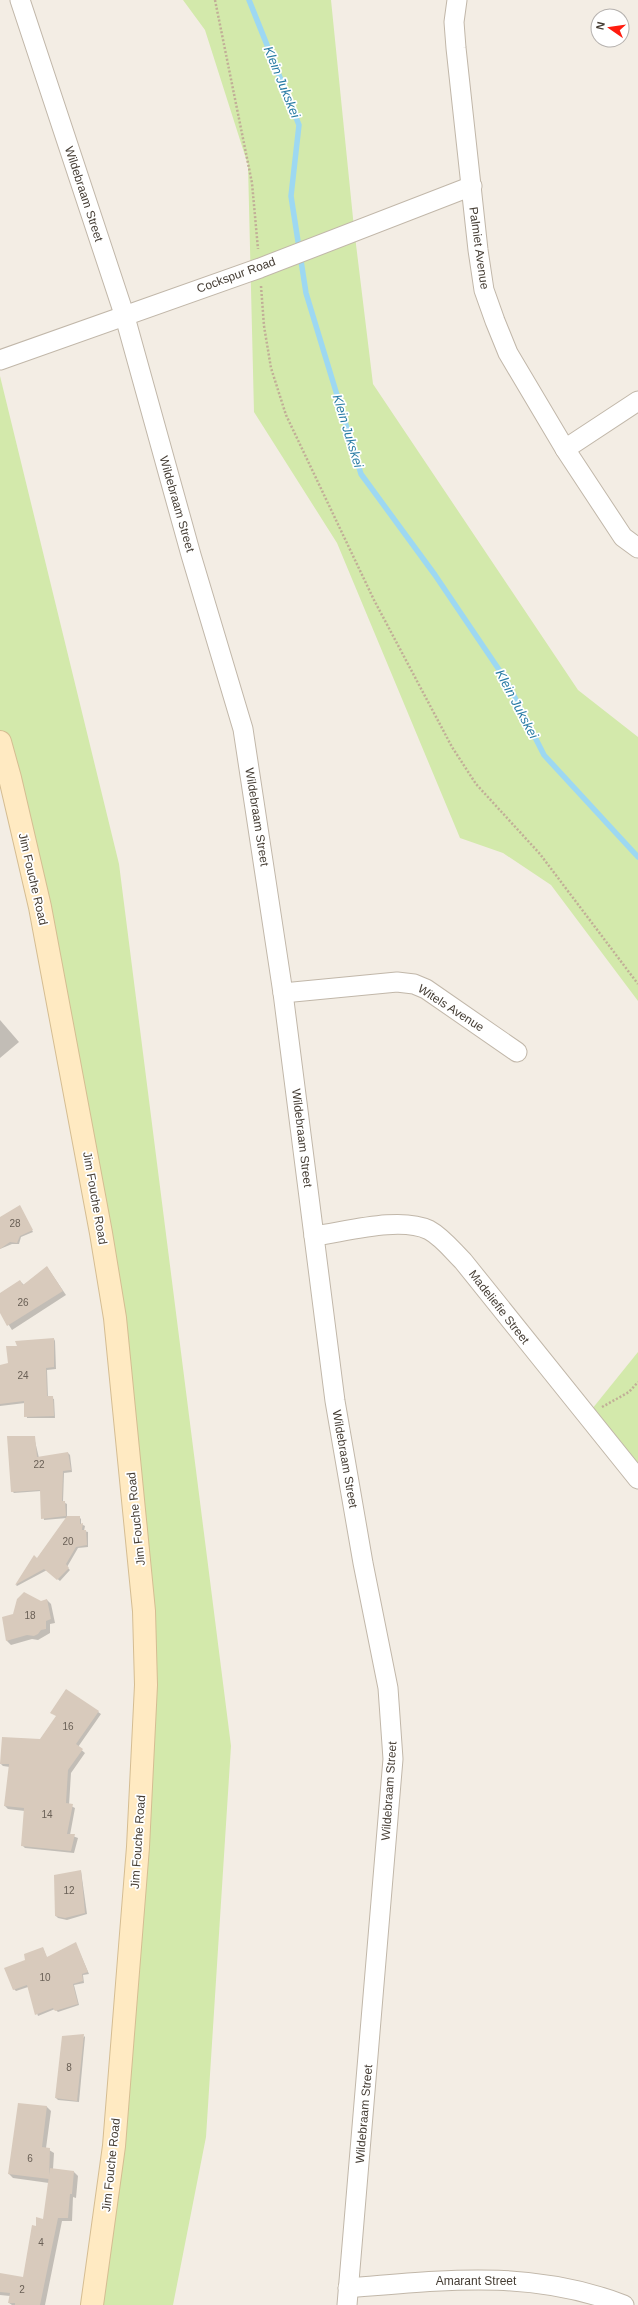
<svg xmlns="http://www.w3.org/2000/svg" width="638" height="2305" viewBox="0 0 638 2305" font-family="Helvetica,sans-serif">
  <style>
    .green { fill: #d3e9ab }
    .shadow { fill: #0003 }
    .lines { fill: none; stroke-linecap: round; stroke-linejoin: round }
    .stream { stroke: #9dd8f2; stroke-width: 5.5 }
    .building { fill: #d8cabc }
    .street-casing { stroke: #c1b7a9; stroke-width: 21 }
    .secondary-casing { stroke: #d5bd92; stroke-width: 24 }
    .path { stroke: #c1ae97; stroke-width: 2.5; stroke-dasharray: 2 2; stroke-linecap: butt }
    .street { stroke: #fff; stroke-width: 19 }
    .secondary { stroke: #ffeac2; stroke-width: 22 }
    .labels { text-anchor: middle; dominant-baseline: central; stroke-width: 3.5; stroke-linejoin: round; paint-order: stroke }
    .number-label { font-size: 10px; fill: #6a6056 }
    .street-label { font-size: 12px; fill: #453d34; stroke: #fff }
    .water-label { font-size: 13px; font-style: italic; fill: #287ba4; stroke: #fff }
  </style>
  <rect width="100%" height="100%" fill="#f3ede4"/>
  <g class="green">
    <polygon points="183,0 331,0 354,228 373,384 578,690 638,737 638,1001 551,885 503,853 460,838 337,543 254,412 248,165 205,30"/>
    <polygon points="0,376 119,864 231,1746 206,2137 173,2305 93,2305 141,1820 126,1395 0,734"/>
    <polygon points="638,1352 638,1477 588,1414"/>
  </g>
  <g class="shadow">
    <polygon points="0,1020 19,1042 0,1058"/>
    <polygon points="20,1207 33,1232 21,1237 19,1244 12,1244 0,1249 0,1218"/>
    <polygon points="47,1267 66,1295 12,1330 0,1311 0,1294 20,1281 24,1285"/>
    <polygon points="54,1339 55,1341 56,1369 47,1370 48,1397 54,1399 55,1418 27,1418 25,1403 0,1406 0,1366 10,1364 19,1347"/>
    <polygon points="34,1437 39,1458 68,1453 70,1455 72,1472 64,1473 63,1502 67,1504 67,1517 79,1517 81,1519 81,1524 85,1526 84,1531 88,1532 88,1547 78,1548 67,1567 70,1570 60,1581 47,1570 17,1586 16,1585 34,1557 37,1559 67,1518 44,1520 41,1491 14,1493 12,1491"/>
    <polygon points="47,1600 51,1604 55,1623 50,1624 50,1633 38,1640 32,1639 11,1645 7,1641 13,1615"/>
    <polygon points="66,1690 101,1714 78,1747 85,1753 71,1773 69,1805 75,1808 70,1835 78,1838 74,1853 25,1848 22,1845 25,1811 8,1809 5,1806 10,1767 3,1766 0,1763 40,1740 57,1716 52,1712"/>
    <polygon points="81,1871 87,1914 67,1920 58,1918 56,1916"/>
    <polygon points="76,1944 89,1974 83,1975 84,1983 74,1985 79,2005 58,2012 55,2009 38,2016 28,1987 16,1991 14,1989 26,1961 43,1948 47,1958"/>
    <polygon points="84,2036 85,2037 79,2102 58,2100 56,2098"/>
    <polygon points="19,2104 47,2107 51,2111 46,2148 54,2153 53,2169 74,2172 78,2176 76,2198 73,2197 72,2221 62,2221 45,2305 12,2305 9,2303 10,2296 0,2295 0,2274 24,2278 37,2227 44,2220 49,2183 13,2178 9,2174"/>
  </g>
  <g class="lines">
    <polyline class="stream" points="249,0 299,125 291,196 306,293 361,474 435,575 506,680 544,755 638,857"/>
  </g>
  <g class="building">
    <polygon points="20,1205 33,1230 20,1236 17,1243 10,1242 0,1249 0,1217"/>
    <polygon points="47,1266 63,1291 7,1326 0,1313 0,1293 20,1280 23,1285"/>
    <polygon points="54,1338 54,1367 46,1368 47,1396 53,1396 54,1416 24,1417 24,1401 0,1404 0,1365 8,1363 6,1346 17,1346 15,1341"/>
    <polygon points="7,1436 35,1436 37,1457 68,1452 71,1470 63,1471 62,1501 65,1501 66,1516 41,1519 40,1490 11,1492"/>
    <polygon points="67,1516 80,1516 80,1524 83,1523 82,1530 86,1530 87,1545 76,1547 66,1564 69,1568 57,1580 44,1569 15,1585 34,1555 37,1558"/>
    <polygon points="24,1592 41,1601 47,1599 51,1619 46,1621 46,1629 41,1630 38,1634 34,1636 27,1635 6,1641 2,1617 13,1614 17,1599"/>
    <polygon points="66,1689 99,1711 76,1744 83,1749 68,1770 66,1803 73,1804 67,1834 75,1834 71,1851 21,1846 24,1808 4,1806 9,1764 0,1764 2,1737 40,1739 56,1716 50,1713"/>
    <polygon points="81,1870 85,1913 65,1918 55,1916 54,1875"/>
    <polygon points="76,1942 88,1972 82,1974 83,1981 73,1984 78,2004 55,2011 53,2008 35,2015 27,1985 13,1990 4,1968 25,1960 24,1954 43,1947 47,1957"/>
    <polygon points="84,2034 77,2101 55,2098 62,2036"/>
    <polygon points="18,2103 47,2106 42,2147 50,2148 49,2179 8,2174"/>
    <polygon points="50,2168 74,2171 72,2194 70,2194 68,2218 58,2218 40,2305 15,2305 15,2303 8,2303 10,2293 0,2292 0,2273 23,2277 32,2225 36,2226 36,2217 43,2219"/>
  </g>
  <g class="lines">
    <defs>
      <g id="street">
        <polyline points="20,0 125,317 191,555 243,729 283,993 335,1401 363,1563 388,1688 393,1759 347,2305"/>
        <polyline points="457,0 454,22 456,48 478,250 484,290 495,321 508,353 565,449 623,537 638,548"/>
        <polyline points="0,360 260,268 472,186"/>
        <polyline points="565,449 638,401"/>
        <polyline points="283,993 397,982 414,984 426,989 517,1052"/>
        <path d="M314 1236C345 1232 400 1216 429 1230 442 1237 452 1250 463 1261L638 1479"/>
        <path d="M348 2288C445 2280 531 2269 624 2305"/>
      </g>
      <polyline id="secondary" points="0,742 10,778 40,907 101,1233 115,1318 144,1611 146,1685 138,1847 114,2146 92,2305"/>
    </defs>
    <use href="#street" class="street-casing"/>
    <use href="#secondary" class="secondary-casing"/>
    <g class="path">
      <polyline points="215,0 252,183 258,249"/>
      <polyline points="261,286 264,326 271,368 286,415 374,600 452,747 476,784 540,854 638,984"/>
      <polyline points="602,1407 629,1392 638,1382"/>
    </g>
    <use href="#street" class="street"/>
    <use href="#secondary" class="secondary"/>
  </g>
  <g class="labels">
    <g class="number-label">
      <text x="15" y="1223">28</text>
      <text x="23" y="1302">26</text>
      <text x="23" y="1375">24</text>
      <text x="39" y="1464">22</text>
      <text x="68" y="1541">20</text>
      <text x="30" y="1615">18</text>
      <text x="68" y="1726">16</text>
      <text x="47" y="1814">14</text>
      <text x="69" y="1890">12</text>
      <text x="45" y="1977">10</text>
      <text x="69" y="2067">8</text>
      <text x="30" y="2158">6</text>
      <text x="41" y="2242">4</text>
      <text x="22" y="2289">2</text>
    </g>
    <g class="street-label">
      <text transform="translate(84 194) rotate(72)">Wildebraam Street</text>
      <text transform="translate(479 248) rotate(82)">Palmiet Avenue</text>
      <text transform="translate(236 275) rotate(-20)">Cockspur Road</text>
      <text transform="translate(177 504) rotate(74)">Wildebraam Street</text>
      <text transform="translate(257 817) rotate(81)">Wildebraam Street</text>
      <text transform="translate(33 879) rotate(77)">Jim Fouche Road</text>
      <text transform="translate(451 1008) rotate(33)">Witels Avenue</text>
      <text transform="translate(302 1138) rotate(83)">Wildebraam Street</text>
      <text transform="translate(95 1198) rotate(80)">Jim Fouche Road</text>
      <text transform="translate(499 1307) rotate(52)">Madeliefie Street</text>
      <text transform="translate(345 1459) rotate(80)">Wildebraam Street</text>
      <text transform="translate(136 1519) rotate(-96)">Jim Fouche Road</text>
      <text transform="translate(389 1791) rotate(-86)">Wildebraam Street</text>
      <text transform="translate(138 1842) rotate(-86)">Jim Fouche Road</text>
      <text transform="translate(364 2114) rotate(-85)">Wildebraam Street</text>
      <text transform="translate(111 2165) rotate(-84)">Jim Fouche Road</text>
      <text x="476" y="2281">Amarant Street</text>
    </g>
    <g class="water-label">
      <text transform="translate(282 82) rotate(68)">Klein Jukskei</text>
      <text transform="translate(348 431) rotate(73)">Klein Jukskei</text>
      <text transform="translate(517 704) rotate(62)">Klein Jukskei</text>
    </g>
  </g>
  <g transform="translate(610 28) rotate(283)"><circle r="19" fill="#ffffff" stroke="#b5b1ae"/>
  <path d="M0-3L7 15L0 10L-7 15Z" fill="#ff1c0f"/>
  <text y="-6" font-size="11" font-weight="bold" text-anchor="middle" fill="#453d34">N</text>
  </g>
</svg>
